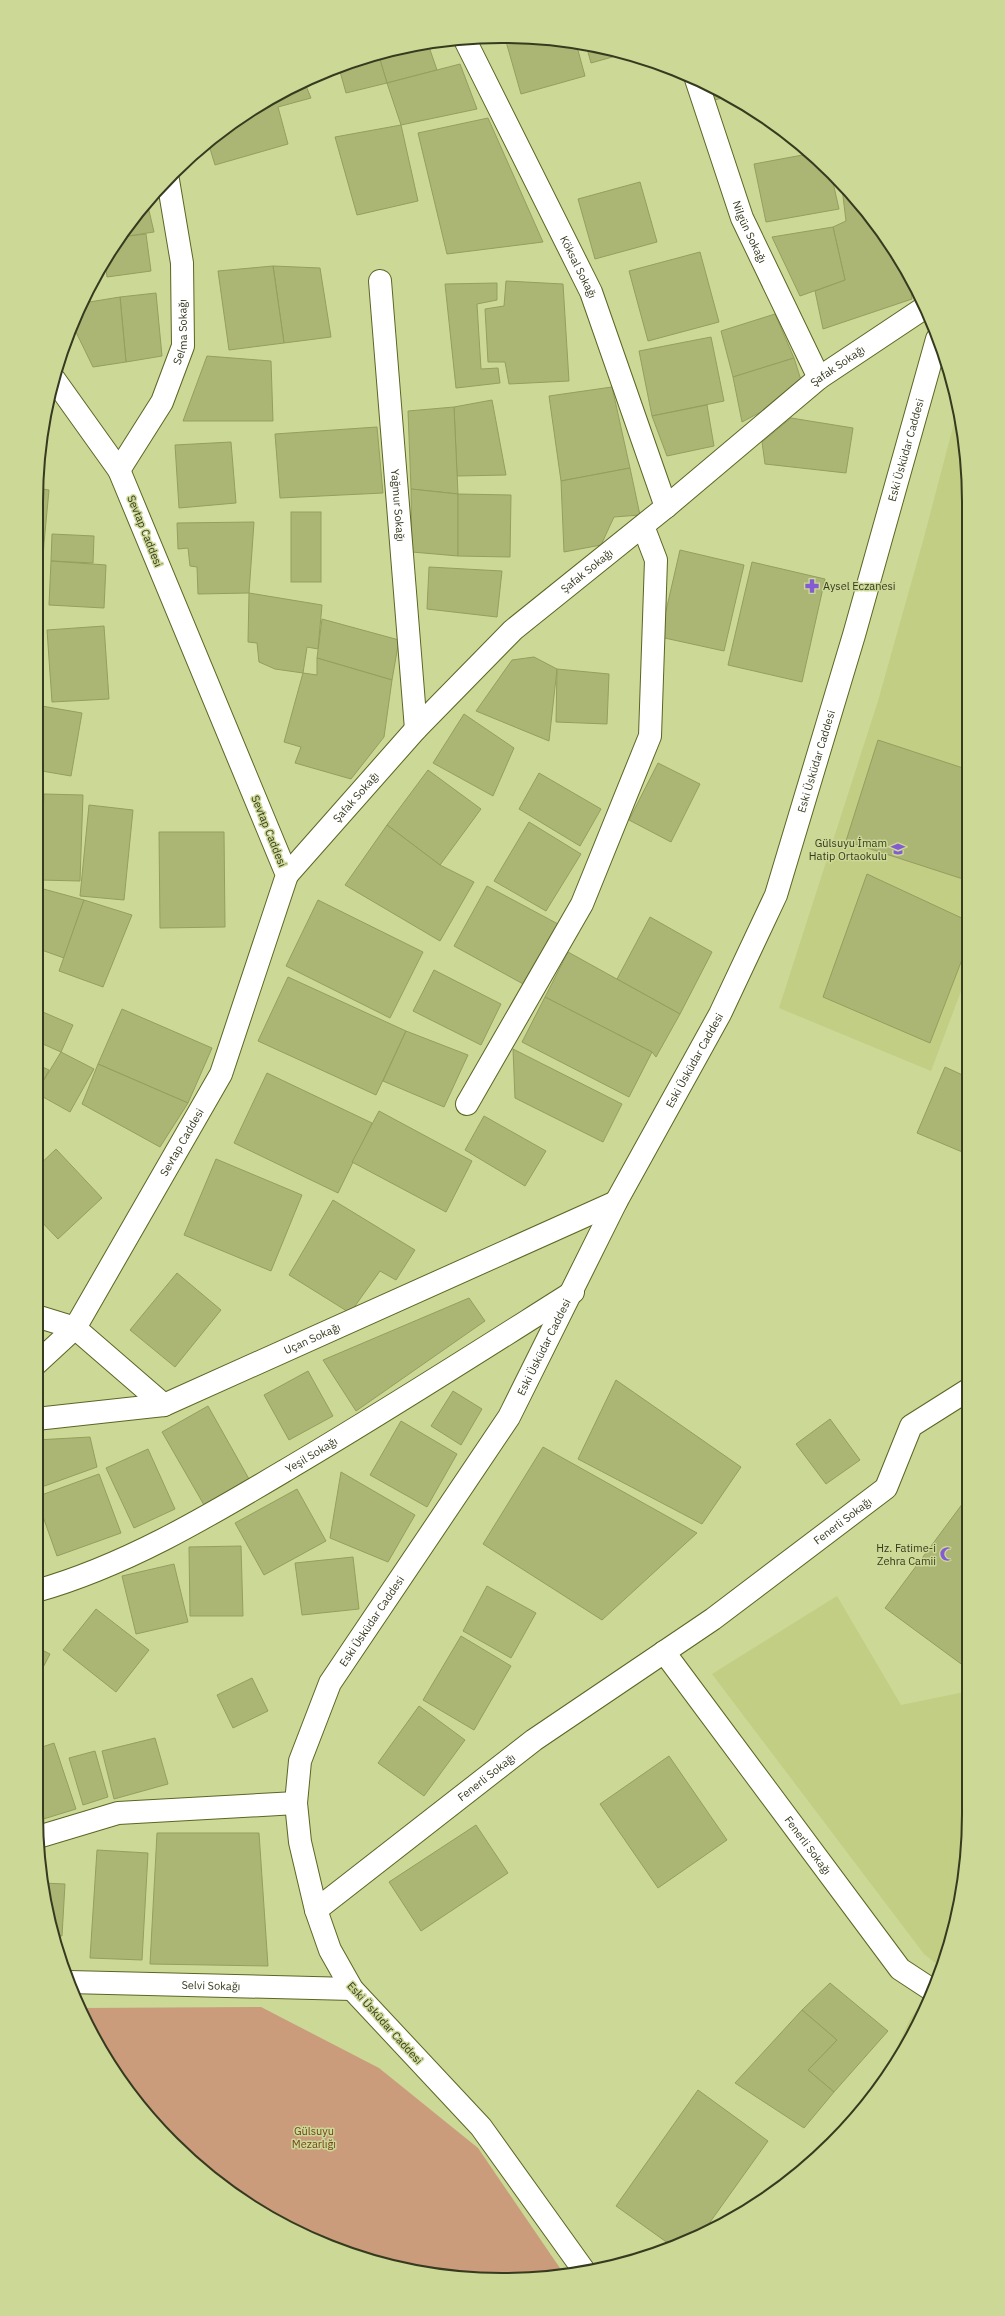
<svg xmlns="http://www.w3.org/2000/svg" width="1005" height="2316" viewBox="0 0 1005 2316" font-family="'IBM Plex Sans',sans-serif">
  <style>
    .built { fill: #c2ce83 }
    .green { fill: #ca9c7b }
    .building { fill: #abb674; stroke: #949f5e }
    .lines { fill: none; stroke-linecap: round; stroke-linejoin: round }
    .minor-casing { stroke: #5c6524; stroke-width: 24 }
    .major-casing { stroke: #5c6524; stroke-width: 24 }
    .minor { stroke: #fff; stroke-width: 22 }
    .major { stroke: #fff; stroke-width: 22 }
    .labels { text-anchor: middle; dominant-baseline: central; stroke-width: 3; stroke-linejoin: round; paint-order: stroke }
    .street-label { font-size: 11px; fill: #363a1f; stroke: #ccd895 }
    .poi-label { font-size: 11px; fill: #363a1f; stroke: #ccd895; text-anchor: end }
    .park-label { font-size: 11px; fill: #74431d; stroke: #ccd895 }
    .rim { fill: none; stroke: #363a1f; stroke-width: 2 }
  </style>
  <rect width="100%" height="100%" fill="#ccd895"/>
  <g class="built">
    <polygon points="957,412 965,441 967,975 931,1071 779,1008 878,701 923,541"/>
    <polygon points="837,1596 901,1705 969,1691 969,1814 960,1904 942,1968 924,1954 712,1674"/>
    <polygon points="939,1975 907,2047 882,2081 909,2021"/>
  </g>
  <polygon class="green" points="261,2007 379,2068 478,2148 564,2274 502,2280 412,2271 352,2255 269,2217 195,2164 152,2121 98,2047 81,2008"/>
  <g class="building">
    <polygon points="505,38 564,40 576,43 585,76 521,94"/>
    <polygon points="428,44 437,70 387,83 378,53"/>
    <polygon points="586,45 623,54 591,63"/>
    <polygon points="378,53 387,83 346,93 339,68"/>
    <polygon points="460,64 477,109 401,125 387,83"/>
    <polygon points="304,81 311,98 278,107 288,144 215,165 208,142 219,132"/>
    <polygon points="709,84 729,96 711,101"/>
    <polygon points="488,118 543,242 447,254 418,133"/>
    <polygon points="401,125 418,201 357,215 335,137"/>
    <polygon points="808,154 832,178 839,209 766,222 754,164"/>
    <polygon points="640,182 657,242 595,259 578,199"/>
    <polygon points="842,188 872,218 911,285 912,299 823,329 815,291 845,280 833,227 846,221"/>
    <polygon points="147,202 154,232 121,237"/>
    <polygon points="833,227 845,280 800,296 772,237"/>
    <polygon points="146,234 151,271 107,277 105,261 121,237"/>
    <polygon points="700,252 719,322 648,341 629,271"/>
    <polygon points="273,266 320,268 331,337 284,343"/>
    <polygon points="273,266 284,343 229,350 218,271"/>
    <polygon points="506,281 563,284 569,381 509,384 505,362 488,362 485,309 504,306"/>
    <polygon points="497,283 497,300 477,304 481,369 498,368 500,383 456,388 445,284"/>
    <polygon points="156,293 162,356 126,362 120,297"/>
    <polygon points="120,297 126,362 93,367 73,326 83,303"/>
    <polygon points="775,314 794,358 733,377 721,331"/>
    <polygon points="711,337 724,401 652,416 639,351"/>
    <polygon points="207,356 271,361 273,421 183,421"/>
    <polygon points="794,358 801,380 772,406 742,422 733,377"/>
    <polygon points="612,387 630,468 561,481 549,396"/>
    <polygon points="492,400 506,475 457,476 454,407"/>
    <polygon points="707,405 714,446 667,456 652,416"/>
    <polygon points="454,407 458,494 411,489 408,411"/>
    <polygon points="791,418 853,428 846,473 765,464 762,442"/>
    <polygon points="377,427 383,493 280,498 275,434"/>
    <polygon points="231,442 236,503 179,508 175,445"/>
    <polygon points="630,468 640,515 614,517 601,545 564,552 561,481"/>
    <polygon points="37,488 49,490 44,543 36,543"/>
    <polygon points="411,489 458,494 458,556 412,552"/>
    <polygon points="458,494 511,495 510,557 458,556"/>
    <rect x="291" y="512" width="30" height="70"/>
    <polygon points="254,522 249,593 198,594 197,567 190,566 188,548 178,549 177,523"/>
    <polygon points="52,534 94,536 93,563 51,561"/>
    <polygon points="36,543 44,543 41,593 36,593"/>
    <polygon points="680,550 744,565 724,651 660,637"/>
    <polygon points="51,561 106,565 104,608 49,605"/>
    <polygon points="752,562 825,579 802,682 728,665"/>
    <polygon points="429,567 502,571 497,617 427,609"/>
    <polygon points="249,593 322,605 318,649 307,647 303,673 275,669 259,662 257,643 248,642"/>
    <polygon points="322,619 399,640 392,680 317,658"/>
    <polygon points="104,626 109,699 52,702 47,630"/>
    <polygon points="534,657 557,669 549,741 476,711 512,660"/>
    <polygon points="317,658 392,680 384,737 351,779 295,763 301,747 284,742 303,673 317,675"/>
    <polygon points="557,669 609,674 607,724 556,722"/>
    <polygon points="36,705 82,713 71,776 36,770"/>
    <polygon points="464,714 514,748 493,796 433,763"/>
    <polygon points="878,740 966,769 966,880 846,841"/>
    <polygon points="658,763 700,784 671,842 629,820"/>
    <polygon points="428,770 481,809 440,865 387,825"/>
    <polygon points="539,773 601,809 580,846 519,809"/>
    <polygon points="44,794 83,795 80,881 40,880"/>
    <polygon points="89,805 133,810 124,900 80,896"/>
    <polygon points="529,822 581,854 546,911 494,881"/>
    <polygon points="387,825 440,865 474,882 440,941 345,885"/>
    <polygon points="159,832 224,832 225,927 160,928"/>
    <polygon points="867,874 966,920 966,949 930,1043 823,997"/>
    <polygon points="487,886 558,924 525,985 454,946"/>
    <polygon points="36,887 84,900 64,958 36,948"/>
    <polygon points="84,900 132,915 103,987 59,971"/>
    <polygon points="318,900 423,952 390,1018 286,966"/>
    <polygon points="650,917 712,952 680,1014 617,979"/>
    <polygon points="568,952 680,1014 656,1057 652,1052 545,997"/>
    <polygon points="434,970 501,1004 481,1045 413,1011"/>
    <polygon points="288,977 406,1031 376,1095 258,1041"/>
    <polygon points="545,997 652,1052 629,1097 522,1042"/>
    <polygon points="36,1009 73,1025 61,1052 36,1041"/>
    <polygon points="122,1009 212,1048 188,1103 98,1064"/>
    <polygon points="406,1031 468,1055 444,1107 383,1081"/>
    <polygon points="513,1049 622,1104 603,1142 515,1098"/>
    <polygon points="61,1052 94,1069 70,1112 36,1093"/>
    <polygon points="36,1064 49,1070 36,1094"/>
    <polygon points="98,1064 188,1103 160,1147 82,1104"/>
    <polygon points="945,1067 967,1077 967,1154 917,1133"/>
    <polygon points="267,1073 372,1123 338,1193 234,1143"/>
    <polygon points="379,1111 472,1161 446,1212 352,1162"/>
    <polygon points="484,1116 546,1151 525,1186 465,1150"/>
    <polygon points="56,1149 102,1198 58,1239 36,1216 36,1168"/>
    <polygon points="216,1159 302,1195 271,1271 184,1235"/>
    <polygon points="333,1200 415,1250 396,1280 380,1271 350,1313 289,1275"/>
    <polygon points="177,1273 221,1310 175,1367 130,1330"/>
    <polygon points="967,1296 968,1313 962,1311"/>
    <polygon points="469,1298 485,1321 356,1411 323,1360"/>
    <polygon points="308,1371 333,1416 289,1440 264,1395"/>
    <polygon points="616,1380 741,1467 702,1524 578,1459"/>
    <polygon points="453,1391 482,1409 461,1445 431,1426"/>
    <polygon points="208,1406 249,1479 204,1505 162,1432"/>
    <polygon points="830,1419 860,1460 826,1484 796,1444"/>
    <polygon points="401,1421 457,1454 427,1507 370,1475"/>
    <polygon points="90,1437 97,1467 39,1488 36,1475 36,1440"/>
    <polygon points="543,1447 697,1533 602,1620 483,1544"/>
    <polygon points="148,1449 175,1509 134,1528 106,1468"/>
    <polygon points="341,1472 415,1515 388,1562 330,1538"/>
    <polygon points="99,1474 121,1533 57,1556 36,1497"/>
    <polygon points="297,1489 326,1541 264,1575 235,1523"/>
    <polygon points="966,1499 968,1501 968,1669 885,1608"/>
    <polygon points="36,1540 41,1558 36,1559"/>
    <polygon points="241,1546 243,1616 190,1616 189,1547"/>
    <polygon points="353,1557 359,1609 302,1615 295,1563"/>
    <polygon points="174,1564 188,1622 136,1634 122,1576"/>
    <polygon points="487,1586 536,1613 511,1658 463,1631"/>
    <polygon points="96,1609 149,1650 116,1692 63,1650"/>
    <polygon points="461,1636 511,1666 474,1730 423,1700"/>
    <polygon points="36,1647 50,1654 36,1681"/>
    <polygon points="252,1678 268,1711 233,1728 217,1695"/>
    <polygon points="419,1706 465,1740 424,1796 378,1763"/>
    <polygon points="155,1738 168,1784 114,1799 102,1751"/>
    <polygon points="54,1743 76,1809 37,1821 36,1749"/>
    <polygon points="95,1751 108,1797 83,1805 69,1758"/>
    <polygon points="669,1756 727,1840 658,1888 600,1804"/>
    <polygon points="476,1825 508,1873 421,1931 389,1882"/>
    <polygon points="157,1833 259,1833 268,1966 150,1964"/>
    <polygon points="97,1850 148,1853 142,1960 90,1958"/>
    <polygon points="43,1883 65,1884 62,1936 53,1935 45,1904"/>
    <polygon points="830,1983 888,2031 834,2092 808,2070 837,2040 802,2010"/>
    <polygon points="802,2010 837,2040 808,2070 834,2092 804,2128 735,2083"/>
    <polygon points="698,2090 768,2141 703,2232 672,2246 616,2206"/>
  </g>
  <g class="lines">
    <defs>
      <g id="minor">
        <path id="s1" d="M464 38 591 292 666 507"/>
        <path id="s2" d="M696 79 742 218 819 378"/>
        <path id="s3" d="M380 281 416 729"/>
        <path id="s4" d="M119 470 162 402 183 346 182 263 168 180"/>
        <path id="s5" d="M287 875 416 729 513 630 666 507 819 378 924 308"/>
        <polyline points="467,1104 582,904 650,736 656,560 643,526"/>
        <path id="s6" d="M36 1316 75 1328 221 1074 287 875 119 470 54 379"/>
        <path id="s7" d="M36 1364 75 1328 164 1405 616 1202"/>
        <polyline points="36,1419 164,1405"/>
        <path id="s8" d="M36 1591C125 1566 207 1517 286 1470 383 1413 478 1352 573 1292"/>
        <path id="s9" d="M664 1652 900 1969 932 1990"/>
        <polyline points="38,1837 118,1813 296,1803"/>
        <path id="s10" d="M316 1910 534 1740 713 1619 886 1488 911 1426 968 1390"/>
        <path id="s11" d="M69 1982 352 1989"/>
      </g>
      <g id="major">
        <path id="s12" d="M585 2272 481 2127 352 1989 330 1950 316 1910 300 1842 296 1803 300 1761 330 1683 509 1417 616 1202 720 1014 776 895 854 635 937 339"/>
      </g>
    </defs>
    <use href="#minor" class="minor-casing"/>
    <use href="#major" class="major-casing"/>
    <use href="#minor" class="minor"/>
    <use href="#major" class="major"/>
  </g>
  <defs>
    <symbol id="pharmacy-bare" viewBox="-9 -9 18 18"><path d="M-2-6h4v4h4v4h-4v4h-4v-4h-4v-4h4Z" fill="#855bd4" stroke="#ccd895" stroke-width="2.5" paint-order="stroke"/></symbol>
    <symbol id="school-bare" viewBox="-9 -9 18 18"><path d="M0-5L7-2L0 1L-7-2ZM-4 1L0 2.5L4 1V4Q0 6-4 4Z" fill="#855bd4" stroke="#ccd895" stroke-width="2.5" paint-order="stroke"/></symbol>
    <symbol id="mosque-bare" viewBox="-9 -9 18 18"><path d="M3.5-4.9A6 6 0 1 0 3.5 4.9A5 5 0 1 1 3.5-4.9Z" fill="#855bd4" stroke="#ccd895" stroke-width="2.5" paint-order="stroke"/></symbol>
  </defs>
  <g fill-rule="evenodd">
    <use href="#pharmacy-bare" x="802" y="576" width="20" height="20"/>
    <use href="#school-bare" x="888" y="839" width="20" height="20"/>
    <use href="#mosque-bare" x="937" y="1544" width="20" height="20"/>
  </g>
  <g class="labels">
    <g class="street-label">
      <text stroke="none"><textPath href="#s2" startOffset="162">Nilgün Sokağı</textPath></text>
      <text stroke="none"><textPath href="#s1" startOffset="256">Köksal Sokağı</textPath></text>
      <text stroke="none"><textPath href="#s4" startOffset="154">Selma Sokağı</textPath></text>
      <text stroke="none"><textPath href="#s5" startOffset="752">Şafak Sokağı</textPath></text>
      <text stroke="none"><textPath href="#s12" startOffset="2060">Eski Üsküdar Caddesi</textPath></text>
      <text stroke="none"><textPath href="#s3" startOffset="225">Yağmur Sokağı</textPath></text>
      <text transform="translate(145 531) rotate(68)">Sevtap Caddesi</text>
      <text stroke="none"><textPath href="#s5" startOffset="428">Şafak Sokağı</textPath></text>
      <text stroke="none"><textPath href="#s12" startOffset="1736">Eski Üsküdar Caddesi</textPath></text>
      <text stroke="none"><textPath href="#s5" startOffset="104">Şafak Sokağı</textPath></text>
      <text transform="translate(269 831) rotate(68)">Sevtap Caddesi</text>
      <text stroke="none"><textPath href="#s12" startOffset="1412">Eski Üsküdar Caddesi</textPath></text>
      <text stroke="none"><textPath href="#s6" startOffset="255">Sevtap Caddesi</textPath></text>
      <text stroke="none"><textPath href="#s7" startOffset="333">Uçan Sokağı</textPath></text>
      <text stroke="none"><textPath href="#s12" startOffset="1088">Eski Üsküdar Caddesi</textPath></text>
      <text stroke="none"><textPath href="#s8" startOffset="308">Yeşil Sokağı</textPath></text>
      <text stroke="none"><textPath href="#s10" startOffset="655">Fenerli Sokağı</textPath></text>
      <text stroke="none"><textPath href="#s12" startOffset="764">Eski Üsküdar Caddesi</textPath></text>
      <text stroke="none"><textPath href="#s10" startOffset="216">Fenerli Sokağı</textPath></text>
      <text stroke="none"><textPath href="#s9" startOffset="241">Fenerli Sokağı</textPath></text>
      <text stroke="none"><textPath href="#s11" startOffset="142">Selvi Sokağı</textPath></text>
      <text transform="translate(385 2023) rotate(48)">Eski Üsküdar Caddesi</text>
    </g>
    <g class="poi-label">
      <text x="823" y="586" text-anchor="start">Aysel Eczanesi</text>
      <text x="887" y="843">Gülsuyu İmam<tspan x="887" dy="13">Hatip Ortaokulu</tspan></text>
      <text x="936" y="1548">Hz. Fatime-i<tspan x="936" dy="13">Zehra Camii</tspan></text>
    </g>
    <g class="park-label">
      <text x="314" y="2131">Gülsuyu<tspan x="314" dy="13">Mezarlığı</tspan></text>
    </g>
  </g>
  <path d="M0 0H1005V2316H0ZM502 43H503A459 459 0 0 1 962 502V1814A459 459 0 0 1 503 2273H502A459 459 0 0 1 43 1814V502A459 459 0 0 1 502 43Z" fill="#ccd895" fill-rule="evenodd"/>
  <path class="rim" d="M502 43H503A459 459 0 0 1 962 502V1814A459 459 0 0 1 503 2273H502A459 459 0 0 1 43 1814V502A459 459 0 0 1 502 43Z"/>
</svg>
